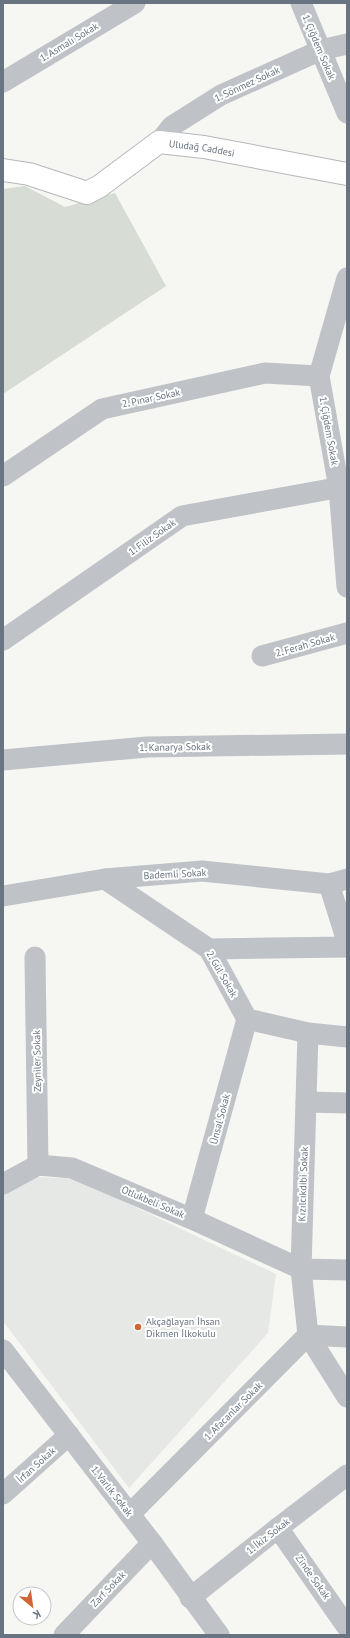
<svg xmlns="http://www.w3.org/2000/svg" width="350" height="1638" viewBox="0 0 350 1638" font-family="'PT Sans',sans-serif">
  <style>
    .built { fill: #e6e8e6 }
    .green { fill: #d7dcd4 }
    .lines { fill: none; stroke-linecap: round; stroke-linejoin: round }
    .secondary-casing { stroke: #b4b8bc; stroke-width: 24 }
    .street { stroke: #bfc2c6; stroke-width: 21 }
    .secondary { stroke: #fff; stroke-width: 22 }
    .poi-dot { fill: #d26536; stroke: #fff; stroke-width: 1.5 }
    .labels { text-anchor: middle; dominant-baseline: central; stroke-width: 4; stroke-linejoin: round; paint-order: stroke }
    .street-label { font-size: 10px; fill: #687481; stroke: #fff }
    .poi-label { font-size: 10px; fill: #687481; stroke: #fff; text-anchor: start }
  </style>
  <rect width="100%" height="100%" fill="#f6f6f3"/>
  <polygon class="built" points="36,1177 76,1179 276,1274 268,1333 129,1488 3,1321 3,1189"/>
  <polygon class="green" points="25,186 65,207 115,193 166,286 3,394 3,189"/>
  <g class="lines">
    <defs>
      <g id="secondary">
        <path id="s1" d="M3 170 29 174 87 193 100 186 159 142 204 147 347 174"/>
      </g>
    </defs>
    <use href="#secondary" class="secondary-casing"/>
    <g class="street">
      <polyline points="301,3 347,113"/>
      <polyline points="3,82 135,3"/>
      <polyline points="159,142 172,126 221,95 321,50 347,44"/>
      <polyline points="347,278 319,376 339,488 347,587"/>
      <polyline points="3,476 102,409 265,373 319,376"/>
      <polyline points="3,640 182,516 347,486"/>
      <polyline points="262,656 347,633"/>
      <polyline points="3,760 147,747 347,744"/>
      <polyline points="105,879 209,949 247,1019 308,1033 347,1037"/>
      <polyline points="329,884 347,941"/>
      <polyline points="3,896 105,879 202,871 329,884 347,879"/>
      <polyline points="209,949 347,947"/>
      <polyline points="35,957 38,1165"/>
      <polyline points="308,1033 301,1269 308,1335 347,1397"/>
      <polyline points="306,1102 347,1103"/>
      <polyline points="3,1184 38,1165 72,1168 192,1219 301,1269 347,1270"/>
      <polyline points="192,1219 247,1019"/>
      <polyline points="3,1350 152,1543 219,1635"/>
      <polyline points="3,1494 69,1435"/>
      <polyline points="130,1514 308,1335 347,1337"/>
      <polyline points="278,1528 347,1627"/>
      <polyline points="190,1598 278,1528 347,1475"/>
      <polyline points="64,1635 152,1543"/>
    </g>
    <use href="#secondary" class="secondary"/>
  </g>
  <circle class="poi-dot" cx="138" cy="1327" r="4"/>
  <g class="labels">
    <g class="street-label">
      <text transform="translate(69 42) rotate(-31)">1. Asmalı Sokak</text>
      <text transform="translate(319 47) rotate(67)">1. Çiğdem Sokak</text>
      <text transform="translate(247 84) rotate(-25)">1. Sönmez Sokak</text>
      <text stroke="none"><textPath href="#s1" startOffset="219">Uludağ Caddesi</textPath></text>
      <text transform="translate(151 398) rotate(-12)">2. Pınar Sokak</text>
      <text transform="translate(329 431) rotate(80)">1. Çiğdem Sokak</text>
      <text transform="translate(152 537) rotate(-35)">1. Filiz Sokak</text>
      <text transform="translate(305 645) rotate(-16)">2. Ferah Sokak</text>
      <text transform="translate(175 747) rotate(-1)">1. Kanarya Sokak</text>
      <text transform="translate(175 874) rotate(-3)">Bademli Sokak</text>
      <text transform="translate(222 974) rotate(60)">2. Gül Sokak</text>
      <text transform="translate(37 1061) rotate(-91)">Zeyniler Sokak</text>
      <text transform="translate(220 1119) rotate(-75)">Ünsal Sokak</text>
      <text transform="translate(303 1184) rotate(-88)">Kızılcıkdibi Sokak</text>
      <text transform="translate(153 1202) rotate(23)">Otlukbeli Sokak</text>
      <text transform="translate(233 1411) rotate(-45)">1. Afacanlar Sokak</text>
      <text transform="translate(36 1465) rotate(-42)">İrfan Sokak</text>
      <text transform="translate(112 1491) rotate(52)">1. Varlık Sokak</text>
      <text transform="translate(268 1536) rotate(-38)">1. İkiz Sokak</text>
      <text transform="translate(313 1577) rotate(55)">Zinde Sokak</text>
      <text transform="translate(108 1589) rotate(-46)">Zarf Sokak</text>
    </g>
    <g class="poi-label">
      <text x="146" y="1321">Akçağlayan İhsan<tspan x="146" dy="12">Dikmen İlkokulu</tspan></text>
    </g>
  </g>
  <rect width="350" height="1638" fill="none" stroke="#687481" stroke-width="8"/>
  <g transform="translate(32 1606) rotate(151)"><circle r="19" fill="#ffffff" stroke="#c3c7cd"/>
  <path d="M0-3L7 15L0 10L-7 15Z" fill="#d26536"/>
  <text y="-6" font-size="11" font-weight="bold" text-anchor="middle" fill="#687481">K</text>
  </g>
</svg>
